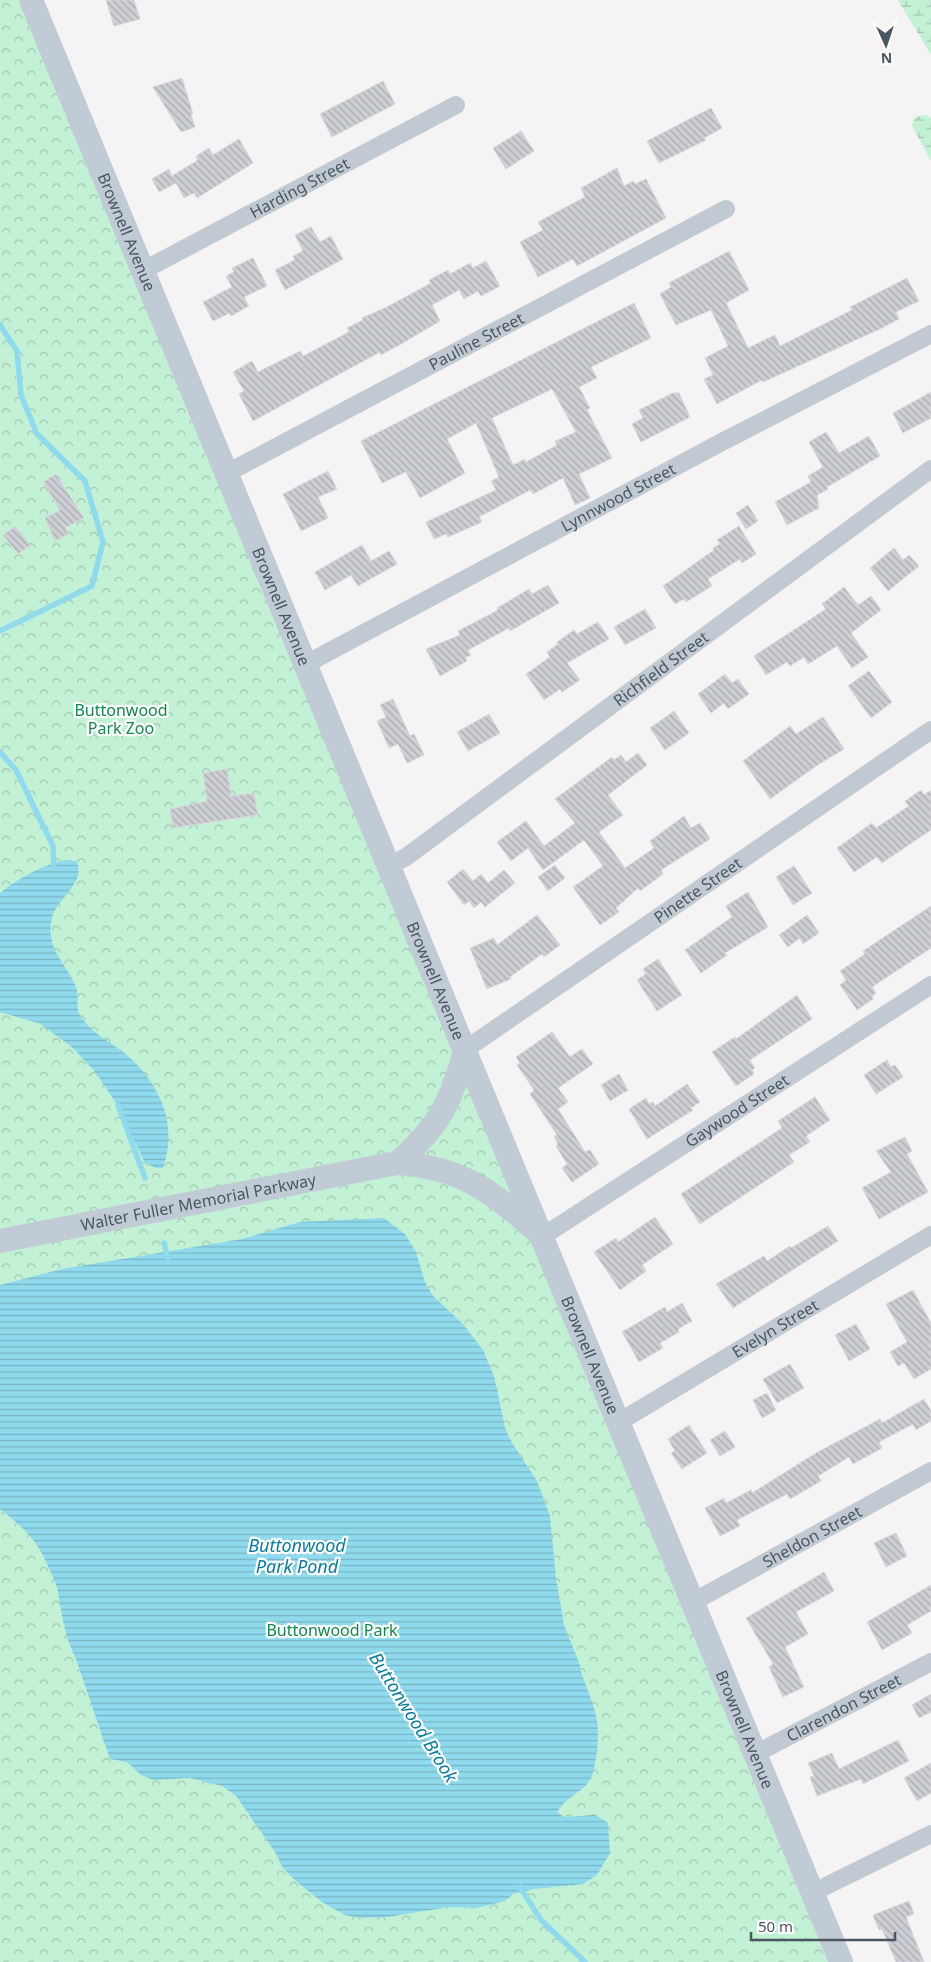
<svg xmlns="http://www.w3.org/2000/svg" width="931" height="1962" viewBox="0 0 931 1962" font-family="'Noto Sans',sans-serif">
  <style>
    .wetland { fill: url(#wetland-marsh) }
    .park { fill: url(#park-crowns) }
    .water { fill: url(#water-rules) }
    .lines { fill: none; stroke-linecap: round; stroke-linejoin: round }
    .stream { stroke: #90daee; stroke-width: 5.5 }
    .building { fill: url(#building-back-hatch); stroke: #d7d9de; fill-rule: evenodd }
    .street { stroke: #c1cad2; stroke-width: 18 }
    .secondary { stroke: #c1cbd6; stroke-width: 24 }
    .labels { text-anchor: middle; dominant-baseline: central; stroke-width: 4.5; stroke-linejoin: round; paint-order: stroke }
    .street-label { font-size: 16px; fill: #4a5661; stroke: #fff }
    .park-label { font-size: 16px; fill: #17864f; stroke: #fff }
    .water-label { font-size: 18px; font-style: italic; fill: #0c7c9b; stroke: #fff }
  </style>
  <defs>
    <pattern id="wetland-marsh" width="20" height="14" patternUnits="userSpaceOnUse" patternTransform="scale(1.25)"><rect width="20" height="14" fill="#c3f1d5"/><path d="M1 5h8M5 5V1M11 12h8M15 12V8" fill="none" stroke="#a0c6b0"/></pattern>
    <pattern id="park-crowns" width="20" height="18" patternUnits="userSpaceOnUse" patternTransform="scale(1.25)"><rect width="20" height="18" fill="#c3f1d5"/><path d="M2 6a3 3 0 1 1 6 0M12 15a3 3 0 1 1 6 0" fill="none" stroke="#a0c6b0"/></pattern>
    <pattern id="water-rules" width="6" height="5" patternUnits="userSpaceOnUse" patternTransform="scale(1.25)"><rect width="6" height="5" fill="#90daee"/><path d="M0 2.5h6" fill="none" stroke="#78b4c4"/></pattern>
    <pattern id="building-back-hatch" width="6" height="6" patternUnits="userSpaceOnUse" patternTransform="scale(1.25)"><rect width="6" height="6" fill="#cdcfd5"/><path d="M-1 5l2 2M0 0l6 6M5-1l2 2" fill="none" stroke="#a8abb0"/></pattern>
  </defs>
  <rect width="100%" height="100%" fill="#f5f3f3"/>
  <g class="wetland">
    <polygon points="898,0 931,0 931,55 899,2"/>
    <polygon points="926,115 931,118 931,161 912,126 915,117"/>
  </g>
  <polygon class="park" points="0,0 20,0 828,1962 0,1962"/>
  <g class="water">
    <path d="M66 860 76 861C88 881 56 899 52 918 45 950 65 960 76 987 79 995 76 1005 79 1013 89 1033 112 1042 128 1056 161 1086 178 1125 163 1168H156L145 1163 116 1103 96 1073 73 1048 41 1024 0 1012V893C19 878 42 865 66 860Z"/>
    <path d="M384 1218 405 1234 416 1252 425 1282 433 1296 463 1324 483 1350 494 1376 505 1428 512 1443 537 1481 550 1516 556 1578 564 1625 580 1665 581 1672C586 1686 593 1701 596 1716 600 1728 597 1769 590 1780 580 1794 565 1798 557 1812L564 1817 595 1815 608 1823 610 1853 597 1875 583 1884 534 1889 513 1894 505 1901 477 1908 450 1907 387 1917 360 1918 345 1915 322 1902 297 1882 283 1868 275 1852 236 1796 222 1786 190 1778 153 1780 141 1775 127 1762 110 1759 76 1659C65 1637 62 1616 58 1592 57 1585 53 1577 50 1571 38 1540 25 1529 0 1509V1285L62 1269 242 1239 300 1222Z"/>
  </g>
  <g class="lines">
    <g class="stream">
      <polyline points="0,325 17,351 21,395 37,434 85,481 103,542 92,586 0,631"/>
      <polyline points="0,752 16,770 53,846 54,868"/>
      <polyline points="118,1105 145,1178"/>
      <polyline points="164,1243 168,1259"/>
      <polyline points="520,1887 541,1920 585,1962"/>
    </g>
  </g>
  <g class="building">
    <polygon points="106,0 134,0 140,19 114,26"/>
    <polygon points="182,78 193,114 191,115 195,127 181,132 153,87"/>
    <polygon points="383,81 395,104 332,137 320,114"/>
    <polygon points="711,108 722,128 704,138 706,140 659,163 647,141"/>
    <polygon points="521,131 534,151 506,169 493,148"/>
    <polygon points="239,139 253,163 197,198 194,193 184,198 176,183 159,192 152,179 169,169 172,176 198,160 196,156 209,148 213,155"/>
    <polygon points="617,168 624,186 633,181 635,184 646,179 666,218 577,266 573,259 538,277 520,242 543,230 538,222 585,197 581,188"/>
    <polygon points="311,227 320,242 331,236 343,259 285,290 275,270 295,260 293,256 303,251 295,235"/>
    <polygon points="729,251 749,290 726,303 748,348 775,335 780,346 852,310 850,307 907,278 919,301 896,312 899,319 882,328 763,382 762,380 717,404 704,379 713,375 705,358 728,346 711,310 676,325 660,294 671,287 669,283"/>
    <polygon points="253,258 267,286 244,297 249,306 231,316 230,313 213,321 203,302 232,287 226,276 234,272 232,268"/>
    <polygon points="486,261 500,286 481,296 478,291 464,299 459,290 432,305 440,321 401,344 381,355 380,352 253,421 239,394 244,391 233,372 252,361 258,372 300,351 303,356 349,332 347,328 363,320 362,318 387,307 431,283 429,280 448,270 450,274 470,263 473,268"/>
    <path d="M634 303 651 338 591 367 597 378 579 387 590 408 587 410 612 458 579 474 590 498 575 505 563 478 533 494 530 490 479 517 482 522 448 537 446 534 434 539 426 522 496 490 491 481 499 477 476 423 447 439 465 473 420 498 406 472 382 483 361 441ZM552 389 576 432 555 441 557 445 526 462 525 459 513 465 492 418Z"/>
    <polygon points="931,392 931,418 903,433 893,413"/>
    <polygon points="673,393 679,393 690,417 641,442 632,424 643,418 639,410"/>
    <polygon points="826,432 839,453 869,436 880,456 827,487 828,489 817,495 819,508 787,525 775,502 811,482 808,476 823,467 809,442"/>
    <polygon points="328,471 337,489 318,497 328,518 301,531 283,494"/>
    <polygon points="56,474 84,518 65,528 69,534 55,541 45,518 60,510 43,482"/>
    <polygon points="748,505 758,521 746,529 736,513"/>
    <polygon points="15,526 30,545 18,554 3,535"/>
    <polygon points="739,526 756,554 742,563 740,559 708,579 712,586 686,602 684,599 675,604 663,586 714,550 713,548 720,544 717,540"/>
    <polygon points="362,545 371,561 389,551 397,564 358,586 351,575 325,590 315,572"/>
    <polygon points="894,548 903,560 909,555 919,566 888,591 870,568"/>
    <polygon points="548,585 559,603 510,631 509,628 468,650 471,655 465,658 467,661 440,676 426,649 460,635 458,631 498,610 497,608 529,589 532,594"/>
    <polygon points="844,587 858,605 871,596 881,610 851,633 868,657 852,668 837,646 808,664 804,657 790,666 787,662 766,675 754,656 826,609 822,604"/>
    <polygon points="645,609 656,628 625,645 614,627"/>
    <polygon points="598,622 609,639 567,663 580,680 562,692 560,689 544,700 526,674 550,657 547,652 558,644 557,642 574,630 577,634"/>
    <polygon points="869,671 892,702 871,718 848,686"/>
    <polygon points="725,674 732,683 738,679 749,694 728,709 724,703 711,713 698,694"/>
    <polygon points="393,699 410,736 414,734 424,755 407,763 398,744 389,748 377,721 386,717 380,705"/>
    <polygon points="674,711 689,733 665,750 650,728"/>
    <polygon points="489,714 500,733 468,751 457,732"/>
    <polygon points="823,717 844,749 816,766 770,799 743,761 790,726 796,734"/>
    <polygon points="638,753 647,765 608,795 623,815 599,832 625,868 654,848 650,841 684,816 691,828 700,823 710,839 661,870 663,874 640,891 638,888 616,908 619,912 600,925 573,887 603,866 584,840 543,870 528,848 511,861 497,842 526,821 544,846 575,823 555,799 612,757 614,760 621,755 626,762"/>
    <polygon points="227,769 231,796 254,793 258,815 173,828 170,809 207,801 203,773"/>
    <polygon points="921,790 924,795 931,790 931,830 882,863 877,857 854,872 837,848 872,823 876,828 909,806 905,801"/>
    <polygon points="555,865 565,878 548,891 538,877"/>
    <polygon points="794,866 812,893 793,905 776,877"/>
    <polygon points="463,869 473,881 481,874 488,883 504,870 515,883 485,907 481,902 474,908 469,901 464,905 447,882"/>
    <polygon points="748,892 768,927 725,953 727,955 701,973 685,950 732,917 726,906"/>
    <polygon points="931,906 931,948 872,987 876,993 872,996 873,999 857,1010 840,985 846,980 840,971 865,954 863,951"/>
    <polygon points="537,915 560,945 544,957 542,954 510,977 511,979 487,989 470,948 494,938 497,945"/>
    <polygon points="807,915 819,933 803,944 800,938 788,947 779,935"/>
    <polygon points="658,959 682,995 657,1011 637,980 646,974 643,969"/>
    <polygon points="797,995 812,1019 750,1060 755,1068 752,1070 754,1074 736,1086 712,1052 735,1037 736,1039"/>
    <polygon points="552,1032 570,1057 582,1049 593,1064 558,1088 568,1102 558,1109 585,1152 590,1150 599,1164 572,1182 562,1168 567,1164 556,1146 558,1144 554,1136 557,1135 530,1094 534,1090 517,1065 520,1063 516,1057"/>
    <polygon points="887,1060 891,1067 895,1065 903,1077 876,1094 864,1075"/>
    <polygon points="619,1074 628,1090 610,1101 601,1085"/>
    <polygon points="687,1084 700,1102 691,1108 693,1110 647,1139 629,1109 646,1098 649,1104 653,1102 655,1106"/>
    <polygon points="815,1097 830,1120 806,1136 810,1142 789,1155 794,1162 700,1224 681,1194 782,1128 778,1121"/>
    <polygon points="905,1137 912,1151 907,1154 928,1192 879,1219 862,1188 891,1172 876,1151"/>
    <polygon points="655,1217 673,1244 642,1265 646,1271 620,1290 594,1252 616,1238 618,1242"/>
    <polygon points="828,1226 838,1241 733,1308 716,1284 764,1256 767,1261 790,1246 791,1248"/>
    <polygon points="913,1290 931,1323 931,1369 914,1379 904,1363 898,1366 890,1352 907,1342 886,1304"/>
    <polygon points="682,1303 692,1321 678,1329 679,1332 660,1343 663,1348 639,1362 622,1332 665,1307 667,1312"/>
    <polygon points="856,1324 870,1349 849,1361 835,1335"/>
    <polygon points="790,1364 804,1388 777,1403 763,1379"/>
    <polygon points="767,1393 776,1410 762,1418 753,1400"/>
    <polygon points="924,1399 931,1411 931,1421 916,1430 913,1424 879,1442 882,1448 853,1464 849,1457 818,1476 821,1481 790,1499 787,1494 737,1520 740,1526 720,1536 705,1508 724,1498 726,1503 751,1490 752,1493 816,1453 880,1419 882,1423"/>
    <polygon points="689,1425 707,1453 682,1469 671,1453 675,1451 668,1439"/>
    <polygon points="725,1431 735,1447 720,1456 710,1440"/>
    <polygon points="896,1533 907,1556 886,1567 874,1543"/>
    <polygon points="824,1572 834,1591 796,1612 808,1634 785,1647 804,1687 783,1697 769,1667 773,1664 746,1618"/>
    <polygon points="931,1585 931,1611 907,1625 912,1633 882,1650 867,1622"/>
    <polygon points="931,1694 931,1712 919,1718 912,1705"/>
    <polygon points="898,1740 909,1761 863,1784 861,1779 817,1796 810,1777 814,1776 808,1763 832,1753 839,1769"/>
    <polygon points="931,1763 931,1793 917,1801 904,1778"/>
    <polygon points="909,1901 914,1914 906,1917 924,1962 896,1962 882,1929 879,1930 873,1915"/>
  </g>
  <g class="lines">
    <g class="street">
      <path id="s1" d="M144 270 456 105"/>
      <path id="s2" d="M227 473 726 209"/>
      <path id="s3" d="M306 664 720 443 931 334"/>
      <path id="s4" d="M389 866 406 857 931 469"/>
      <path id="s5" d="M466 1049 931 730"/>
      <path id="s6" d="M543 1236 931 985"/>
      <path id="s7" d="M619 1422 931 1235"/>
      <path id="s8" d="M693 1602 931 1471"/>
      <path id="s9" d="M755 1754 931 1662"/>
      <polyline points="812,1893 931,1834"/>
    </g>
    <g class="secondary">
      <path id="s10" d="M31 0 841 1962"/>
      <path d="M397 1163C441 1125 449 1104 466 1049"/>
      <path id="s11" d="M0 1241 397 1163C461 1167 491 1191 538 1232"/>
    </g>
  </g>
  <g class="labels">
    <g class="street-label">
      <text stroke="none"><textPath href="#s1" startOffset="176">Harding Street</textPath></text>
      <text stroke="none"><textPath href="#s10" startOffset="251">Brownell Avenue</textPath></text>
      <text stroke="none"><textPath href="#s2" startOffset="282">Pauline Street</textPath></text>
      <text stroke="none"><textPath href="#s3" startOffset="354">Lynnwood Street</textPath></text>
      <text stroke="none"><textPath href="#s10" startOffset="656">Brownell Avenue</textPath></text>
      <text stroke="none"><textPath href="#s4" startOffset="336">Richfield Street</textPath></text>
      <text stroke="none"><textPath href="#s5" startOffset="281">Pinette Street</textPath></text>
      <text stroke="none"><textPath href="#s10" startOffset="1061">Brownell Avenue</textPath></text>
      <text stroke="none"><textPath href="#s6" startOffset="231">Gaywood Street</textPath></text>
      <text stroke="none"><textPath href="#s11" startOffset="202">Walter Fuller Memorial Parkway</textPath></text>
      <text stroke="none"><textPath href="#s7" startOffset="182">Evelyn Street</textPath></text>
      <text stroke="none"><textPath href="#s10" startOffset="1466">Brownell Avenue</textPath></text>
      <text stroke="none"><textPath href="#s8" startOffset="136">Sheldon Street</textPath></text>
      <text stroke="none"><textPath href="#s9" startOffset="100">Clarendon Street</textPath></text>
      <text stroke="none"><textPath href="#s10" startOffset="1871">Brownell Avenue</textPath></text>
    </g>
    <g class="park-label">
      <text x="121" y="710">Buttonwood<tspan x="121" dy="18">Park Zoo</tspan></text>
      <text x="332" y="1630">Buttonwood Park</text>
    </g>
    <g class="water-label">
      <text x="297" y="1545">Buttonwood<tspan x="297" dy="21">Park Pond</tspan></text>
      <text transform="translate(414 1717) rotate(58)">Buttonwood Brook</text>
    </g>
  </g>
  <g transform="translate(886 45) rotate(177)" stroke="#ffffff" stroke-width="4" paint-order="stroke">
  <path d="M0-4L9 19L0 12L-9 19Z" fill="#4a5661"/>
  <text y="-8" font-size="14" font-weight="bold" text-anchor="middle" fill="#4a5661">N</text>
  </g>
  <path d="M751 1932v8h144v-8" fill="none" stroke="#4a5661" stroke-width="2.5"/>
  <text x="758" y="1932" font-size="15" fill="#4a5661" stroke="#ffffff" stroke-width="4" paint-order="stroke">50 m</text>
</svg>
